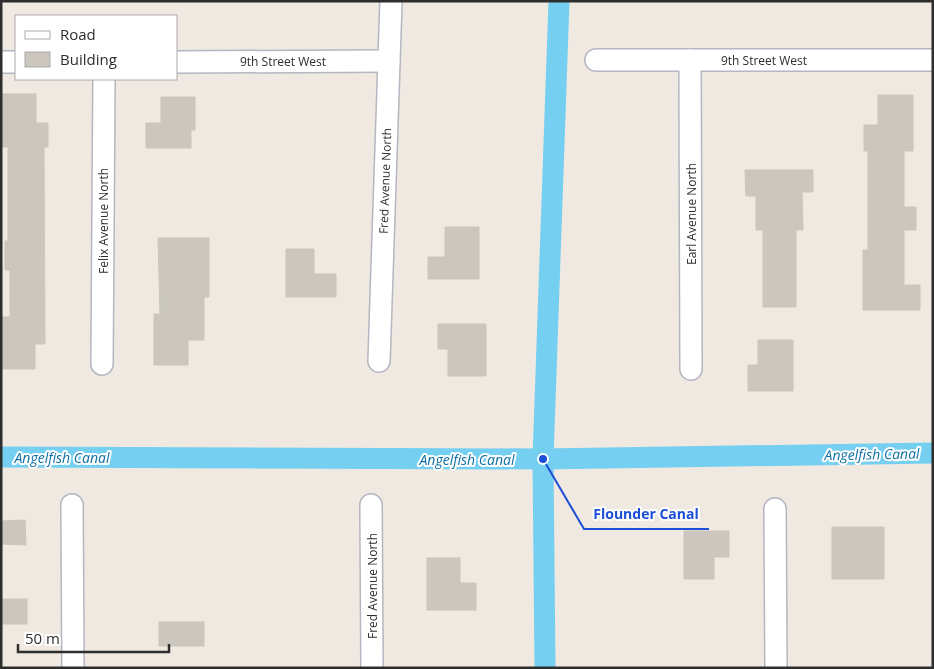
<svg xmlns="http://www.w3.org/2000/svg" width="934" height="669" viewBox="0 0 934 669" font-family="'Open Sans',sans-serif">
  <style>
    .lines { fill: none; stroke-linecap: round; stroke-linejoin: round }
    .canal { stroke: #75cff0; stroke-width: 21 }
    .building { fill: #cbc7bf; stroke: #cbc5ba }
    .street-casing { stroke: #b4b7c1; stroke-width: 24 }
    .street { stroke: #fff; stroke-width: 21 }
    .labels { text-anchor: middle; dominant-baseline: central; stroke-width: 4; stroke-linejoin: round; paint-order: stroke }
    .street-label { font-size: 12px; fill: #2e2e2e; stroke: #fff }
    .water-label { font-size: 14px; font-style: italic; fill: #0d6fa3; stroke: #fff }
    .leader { fill: none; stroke: #1d4ed8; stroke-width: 2 }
    .callout-dot { fill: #1d4ed8; stroke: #fff; stroke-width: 2 }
    .callout-label { font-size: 14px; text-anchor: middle; font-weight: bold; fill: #1d4ed8; stroke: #fff; stroke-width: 4; stroke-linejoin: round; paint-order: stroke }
  </style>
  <rect width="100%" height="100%" fill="#efe9e1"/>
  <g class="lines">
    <g class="canal">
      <polyline points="1,457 543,459 933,453"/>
      <polyline points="545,668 543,459 559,1"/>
    </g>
  </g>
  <g class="building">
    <polygon points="1,94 36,94 36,123 48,123 48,147 44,147 45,344 35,344 35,369 1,369 1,317 10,317 10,270 5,270 5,241 8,241 8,147 1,147"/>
    <polygon points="878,95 913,95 913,151 904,151 904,207 916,207 916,230 904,230 904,285 920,285 920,310 863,310 863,250 868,250 868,151 864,151 864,125 878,125"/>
    <polygon points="161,97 195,97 195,130 191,130 191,148 146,148 146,123 161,123"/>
    <polygon points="745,170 813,170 813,192 802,192 803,230 796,230 796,307 763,307 763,230 756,230 756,196 746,196"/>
    <polygon points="445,227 479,227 479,279 428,279 428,257 445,257"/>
    <polygon points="158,238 209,238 209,297 204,297 204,340 188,340 188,365 154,365 154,314 160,314"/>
    <polygon points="286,249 314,249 314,274 336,274 336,297 286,297"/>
    <polygon points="438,324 486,324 486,376 448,376 448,349 438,349"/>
    <polygon points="758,340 793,340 793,391 748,391 748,365 758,365"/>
    <polygon points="25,520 26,545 1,544 1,521"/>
    <rect x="832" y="527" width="52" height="52"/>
    <polygon points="684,531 729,531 729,557 714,557 714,579 684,579"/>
    <polygon points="427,558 460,558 460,583 476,583 476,610 427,610"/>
    <rect x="1" y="599" width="26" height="25"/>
    <rect x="159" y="622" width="45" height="24"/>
  </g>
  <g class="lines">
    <defs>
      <g id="street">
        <polyline points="596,60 933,60"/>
        <polyline points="690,60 691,369"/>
        <polyline points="1,62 16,62"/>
        <polyline points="176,62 389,61"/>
        <polyline points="379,361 391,1"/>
        <polyline points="102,364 104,79"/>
        <polyline points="72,505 73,668"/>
        <polyline points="371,505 372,668"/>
        <polyline points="775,509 776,668"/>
      </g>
    </defs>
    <use href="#street" class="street-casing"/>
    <use href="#street" class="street"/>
  </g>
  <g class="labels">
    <g class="street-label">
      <text x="764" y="60">9th Street West</text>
      <text x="283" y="61">9th Street West</text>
      <text transform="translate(385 181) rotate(-88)">Fred Avenue North</text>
      <text transform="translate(691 214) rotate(-90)">Earl Avenue North</text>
      <text transform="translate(103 221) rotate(-90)">Felix Avenue North</text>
      <text transform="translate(372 586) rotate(-90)">Fred Avenue North</text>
    </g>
    <g class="water-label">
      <text transform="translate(872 454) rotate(-1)">Angelfish Canal</text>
      <text x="62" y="457">Angelfish Canal</text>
      <text x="467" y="459">Angelfish Canal</text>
    </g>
  </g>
  <path class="leader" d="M543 459L584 529H709"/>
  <circle class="callout-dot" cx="543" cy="459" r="5"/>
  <g class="callout-label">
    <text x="646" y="519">Flounder Canal</text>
  </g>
  <rect width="934" height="669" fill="none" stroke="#2e2e2e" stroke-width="5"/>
  <rect x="15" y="15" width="162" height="65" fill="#ffffff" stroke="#ababab"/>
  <rect x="25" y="31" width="25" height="8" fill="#ffffff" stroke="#ababab"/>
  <text x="60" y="40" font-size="15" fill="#2e2e2e">Road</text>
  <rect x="25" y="52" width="25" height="15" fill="#cbc7bf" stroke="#ababab"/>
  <text x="60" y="65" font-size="15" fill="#2e2e2e">Building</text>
  <path d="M18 644v8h151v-8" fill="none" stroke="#2e2e2e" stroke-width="2.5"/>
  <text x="25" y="644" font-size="15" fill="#2e2e2e" stroke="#ffffff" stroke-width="4" paint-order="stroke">50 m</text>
</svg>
